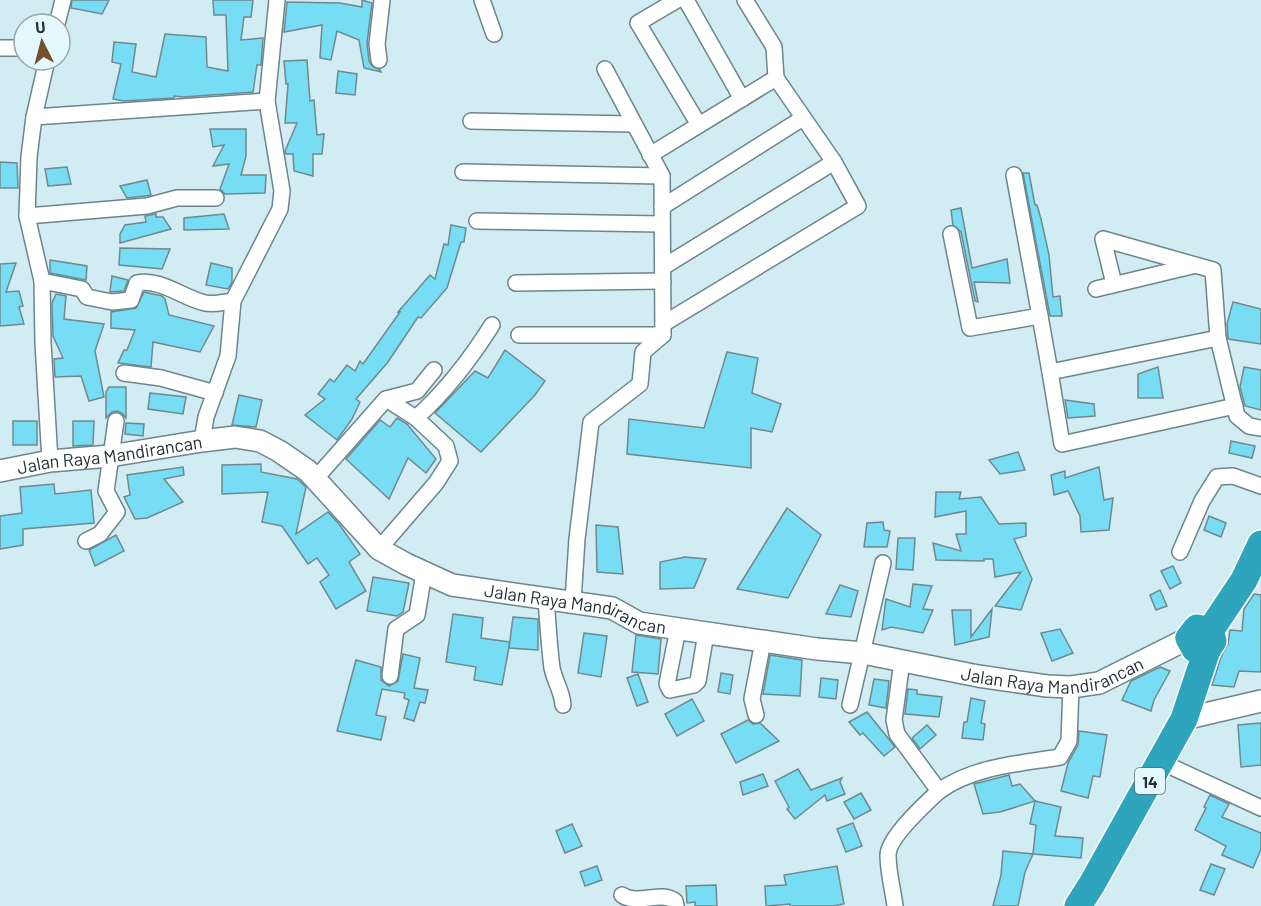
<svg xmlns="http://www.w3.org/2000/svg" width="1261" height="906" viewBox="0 0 1261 906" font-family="Barlow,sans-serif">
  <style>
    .building { fill: #76ddf5; stroke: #70898f; stroke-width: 1.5 }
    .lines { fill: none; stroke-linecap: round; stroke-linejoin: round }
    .street-casing { stroke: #6d858c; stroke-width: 18 }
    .secondary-casing { stroke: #6d858c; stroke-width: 24 }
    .highway-casing { stroke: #fff; stroke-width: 30 }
    .street { stroke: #fff; stroke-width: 15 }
    .secondary { stroke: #fff; stroke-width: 21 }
    .highway { stroke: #2ea5bd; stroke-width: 27 }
    .labels { text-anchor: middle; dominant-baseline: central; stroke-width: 6; stroke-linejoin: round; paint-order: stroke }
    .shield { fill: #e3f8fd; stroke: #5e6b6f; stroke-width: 1.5 }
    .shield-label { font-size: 16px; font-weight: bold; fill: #252f32 }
    .street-label { font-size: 18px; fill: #252f32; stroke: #e3f8fd }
  </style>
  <rect width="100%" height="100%" fill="#d1ecf2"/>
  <g class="building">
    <polygon points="72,0 109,0 102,14 71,8"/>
    <polygon points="213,0 253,0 251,17 244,17 241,40 263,38 261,65 257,65 253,92 183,97 174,96 174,98 124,101 113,99 121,64 112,62 114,42 136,44 132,72 156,77 165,34 206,37 207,67 228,71 226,15 214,15"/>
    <polygon points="362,0 372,3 367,43 369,61 372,66 380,70 381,72 364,68 359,40 337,31 331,60 320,58 322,25 284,32 287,2 340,3 362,7"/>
    <polygon points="307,60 310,101 314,100 317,135 324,134 322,154 313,154 313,176 294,171 293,154 286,154 285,151 297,123 285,123 288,84 286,84 284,61"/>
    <polygon points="338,71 357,74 355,95 336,93"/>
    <polygon points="210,129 246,129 246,156 241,175 266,175 265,193 225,194 220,189 229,164 213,166 224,145 213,147"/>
    <polygon points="0,162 17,163 18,188 0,188"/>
    <polygon points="67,167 71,184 48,186 45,169"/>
    <polygon points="1023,173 1029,173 1035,205 1037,205 1041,219 1049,255 1053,297 1060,296 1062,316 1050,316"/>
    <polygon points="147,180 151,195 145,196 127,198 120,186"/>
    <polygon points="961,208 972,268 1007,259 1010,283 974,282 978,302 975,301 961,232 953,225 951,210"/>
    <polygon points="156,214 156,217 163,217 171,229 120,243 120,234 125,225 146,222 145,216"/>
    <polygon points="224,214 229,229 184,230 184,218"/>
    <polygon points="451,225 466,228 464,242 461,242 447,288 421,318 418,317 388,362 356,399 360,402 352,419 337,440 305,415 325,399 318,394 330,379 334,382 347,365 355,371 360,361 363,364 400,312 398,312 430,275 435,279 444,244 448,245"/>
    <polygon points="120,248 170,249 162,269 119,265"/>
    <polygon points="50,260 87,266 86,280 50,273"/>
    <polygon points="16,263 6,292 19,291 23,306 19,307 24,324 0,326 0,264"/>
    <polygon points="211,263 232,268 232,282 228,289 206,285"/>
    <polygon points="112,276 128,280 124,291 110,292"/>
    <polygon points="144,292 162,296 165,299 169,315 214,326 200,352 153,342 151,367 118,363 124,350 127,350 135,330 111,328 111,312 136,308"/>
    <polygon points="56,294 66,296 64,319 104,324 95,351 104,397 89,401 81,376 55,377 54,359 63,358 53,336 52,303"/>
    <polygon points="1233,302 1261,309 1261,344 1228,339 1227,324"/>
    <polygon points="505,350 545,381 535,395 481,452 435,413 475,371 488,378"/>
    <polygon points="727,352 758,358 752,393 781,404 772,432 751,428 751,468 627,454 629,419 704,428"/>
    <polygon points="1158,367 1163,398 1138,398 1138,374"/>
    <polygon points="1244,367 1261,370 1261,410 1245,406 1240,387"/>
    <polygon points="109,387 126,387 126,418 122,413 117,411 112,412 106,418 106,392"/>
    <polygon points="150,393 186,397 183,414 148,409"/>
    <polygon points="239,395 262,400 256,427 232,425"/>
    <polygon points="1065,400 1094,404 1095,416 1068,418"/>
    <polygon points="397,418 407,424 436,459 426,473 408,458 389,499 346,459 380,420 390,427"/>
    <rect x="13" y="421" width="24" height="24"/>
    <polygon points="73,421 94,421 93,445 73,446"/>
    <polygon points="126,423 144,424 143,436 125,434"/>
    <polygon points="1231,441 1255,446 1252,458 1229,453"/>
    <polygon points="1018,452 1025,470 1000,474 989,460"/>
    <polygon points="261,464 261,472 297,479 306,487 296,534 328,512 339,524 360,554 349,562 366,591 336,609 320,582 329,575 317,558 308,564 282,526 262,522 268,492 222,494 222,465"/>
    <polygon points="183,467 184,475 164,479 183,502 147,518 135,519 124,497 130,495 127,475"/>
    <polygon points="1099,467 1104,500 1113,498 1109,530 1081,532 1080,516 1068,491 1054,495 1051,475 1065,471 1065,478"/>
    <polygon points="54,484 55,494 91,490 94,523 23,529 23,545 0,549 0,516 22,513 20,487"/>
    <polygon points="936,492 961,492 959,499 981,497 999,524 1026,523 1026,536 1014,539 1032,579 1021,610 995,606 1021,572 995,577 993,559 984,559 984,561 936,560 933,543 961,551 956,534 966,534 966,511 935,517"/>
    <polygon points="787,508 821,535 788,598 737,589"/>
    <polygon points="1209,516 1226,523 1221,537 1204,530"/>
    <polygon points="883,522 884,530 890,531 887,547 864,547 867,523"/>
    <polygon points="596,525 618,527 623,574 597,572"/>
    <polygon points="116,535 124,551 95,566 89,550"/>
    <polygon points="898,538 915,538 913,570 896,569"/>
    <polygon points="685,557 706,559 694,588 660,589 660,562"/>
    <polygon points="1173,566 1181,583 1170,589 1161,571"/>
    <polygon points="373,577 409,583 403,612 397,616 367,611"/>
    <polygon points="913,584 932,586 923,609 933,610 923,633 891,627 882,630 886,599 910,607"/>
    <polygon points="840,585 858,591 851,617 826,614"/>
    <polygon points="1160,590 1167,606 1156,610 1150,595"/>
    <polygon points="1254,594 1261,595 1261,672 1239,671 1234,687 1212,685 1221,657 1228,644 1230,630 1242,631 1244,609"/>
    <polygon points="992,609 989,637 955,645 952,610 971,610 971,637"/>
    <polygon points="453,614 483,618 481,638 510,642 502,685 474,680 476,667 446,662"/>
    <polygon points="513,617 538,619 538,650 509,648"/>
    <polygon points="1060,629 1073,653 1052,661 1041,633"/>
    <polygon points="584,633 607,636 601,677 578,673"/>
    <polygon points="636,635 661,639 658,674 632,672"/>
    <polygon points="403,654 420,658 414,688 428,690 425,703 420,702 414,721 404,718 409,700 404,698 405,693 382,689 376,715 386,717 381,740 337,731 356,660 381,667 381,680 389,686 398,681"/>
    <polygon points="770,655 802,660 800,696 763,694"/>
    <polygon points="1160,667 1170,671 1154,700 1151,711 1122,700 1131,681"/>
    <polygon points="721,673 733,675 730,694 718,692"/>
    <polygon points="638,674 648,702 637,706 627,678"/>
    <polygon points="821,678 838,680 836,699 819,697"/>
    <polygon points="874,679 889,681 886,708 869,705"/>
    <polygon points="908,689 917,690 917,694 942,697 939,717 905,714"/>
    <polygon points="971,698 985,701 981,723 985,724 983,740 962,738 964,722 967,722"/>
    <polygon points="692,699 704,721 677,736 665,714"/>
    <polygon points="867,712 895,747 884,756 863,733 860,735 849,722"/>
    <polygon points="748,720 753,724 760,723 779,741 736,763 721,734"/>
    <polygon points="1261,723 1261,765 1241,767 1238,725"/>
    <polygon points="927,725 936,735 920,749 912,738"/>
    <polygon points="1079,731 1107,735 1100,777 1093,776 1088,798 1061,791 1068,763 1078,745"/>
    <polygon points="798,769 811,790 842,778 840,782 845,794 827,801 825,795 795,819 787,809 789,807 775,781"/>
    <polygon points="763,774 768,786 743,795 740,782"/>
    <polygon points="1009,775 1012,786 1020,784 1035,801 1000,812 983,814 974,784"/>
    <polygon points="861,793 871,810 854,819 844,802"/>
    <polygon points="1210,795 1229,804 1222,817 1261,833 1261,849 1253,868 1222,855 1226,846 1195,830 1206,808 1204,807"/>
    <polygon points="1035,801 1061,807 1055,836 1083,838 1081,858 1033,854 1036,825 1030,824"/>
    <polygon points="853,823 862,846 846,852 837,829"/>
    <polygon points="572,824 582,846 565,853 556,831"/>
    <polygon points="1003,851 1033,854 1025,872 1018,906 993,906 1001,875"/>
    <polygon points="1211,864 1225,869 1214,895 1200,890"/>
    <polygon points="597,866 602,880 585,886 580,872"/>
    <polygon points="837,866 844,904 833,906 790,906 790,904 766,906 765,886 786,885 784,875"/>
    <polygon points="716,885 717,906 695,906 695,902 687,903 686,886"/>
  </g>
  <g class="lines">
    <defs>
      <g id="street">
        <polyline points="482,0 494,34"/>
        <polyline points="677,0 638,23 699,125"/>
        <polyline points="686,0 742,99"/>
        <polyline points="745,0 774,47 776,78"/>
        <polyline points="57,24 63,0"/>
        <polyline points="0,48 24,48"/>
        <polyline points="47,60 34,117 29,157 27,216 42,281 43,343 50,461"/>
        <polyline points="379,60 377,44 382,0"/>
        <polyline points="34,117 267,101"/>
        <polyline points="471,121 633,124"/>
        <polyline points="650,155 776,78 834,162 858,206 663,324"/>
        <polyline points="463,172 662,176"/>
        <polyline points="1014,175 1040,316"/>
        <polyline points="662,207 803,118"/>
        <polyline points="27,216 147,206 177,198 216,198"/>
        <polyline points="477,221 662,224"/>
        <polyline points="951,234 970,328 1040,316 1050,372 1218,338"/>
        <polyline points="663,267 834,162"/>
        <path d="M42 281 82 289 87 297 112 302 131 300 137 283C160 278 183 298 205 303 214 305 224 302 233 301"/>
        <polyline points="516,283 663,281"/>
        <polyline points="1114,284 1103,239 1213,270 1218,338 1237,416 1249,426 1261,428"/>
        <polyline points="1096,289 1192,266"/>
        <polyline points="519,335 663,335"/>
        <polyline points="1050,372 1062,444 1235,406"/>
        <polyline points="124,373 161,378 215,393"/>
        <path d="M386 399 416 418C447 390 470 360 492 325"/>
        <polyline points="202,441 206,417 228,356 233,301 280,209 282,191 267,101 277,0"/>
        <polyline points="316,478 386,399 417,391 434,370"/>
        <polyline points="86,541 100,534 117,512 106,491 116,421"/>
        <polyline points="379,549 436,483 450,461 446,446 416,418"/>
        <polyline points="1180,552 1202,501 1217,477 1233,476 1261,486"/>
        <path d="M546 600C548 622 549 646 552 668 555 682 562 691 563 705"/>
        <polyline points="573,601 577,539 591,422 640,384 643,352 663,335 662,176 605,69"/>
        <polyline points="678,629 667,684 670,690 694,685 698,681 706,633"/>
        <polyline points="390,676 396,629 417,615 424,573"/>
        <polyline points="850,705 883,563"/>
        <polyline points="756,715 752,699 763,641"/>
        <polyline points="1161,762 1261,808"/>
        <path d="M939 791C975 766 1018 764 1060 757L1069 741 1071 687"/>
        <path d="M622 895C638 906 660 890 675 901L676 906"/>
        <path d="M895 906C893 890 888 872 888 855 888 838 926 803 939 791L897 734 894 720 902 661"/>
      </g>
      <g id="secondary">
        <path id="s1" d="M0 471 50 461 110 456 202 441 235 437 260 441 279 451 308 471 379 549 406 564 452 585 612 608 639 623 817 649 863 653 978 676 1047 686 1071 687 1099 683 1189 638"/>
        <polyline points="1184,719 1261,701"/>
      </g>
      <g id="highway">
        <polyline points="1210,631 1244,580 1261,544"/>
        <polyline points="1207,650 1195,649 1189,638 1197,628 1210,631"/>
        <polyline points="1078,906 1092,884 1184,719 1207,650 1213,641 1210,631"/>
      </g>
    </defs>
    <use href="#street" class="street-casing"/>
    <use href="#secondary" class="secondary-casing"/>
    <use href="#highway" class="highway-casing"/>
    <use href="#street" class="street"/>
    <use href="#secondary" class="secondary"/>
    <use href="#highway" class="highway"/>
  </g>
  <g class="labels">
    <rect class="shield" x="1135" y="768" width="30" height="26" rx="4.5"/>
    <g class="shield-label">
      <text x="1150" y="781">14</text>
    </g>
    <g class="street-label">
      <text stroke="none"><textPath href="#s1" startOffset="111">Jalan Raya Mandirancan</textPath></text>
      <text stroke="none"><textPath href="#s1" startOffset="633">Jalan Raya Mandirancan</textPath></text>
      <text stroke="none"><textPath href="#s1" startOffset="1119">Jalan Raya Mandirancan</textPath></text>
    </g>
  </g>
  <g transform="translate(42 42) rotate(354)"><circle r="28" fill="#e3f8fd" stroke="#97a8ac" stroke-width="1.5"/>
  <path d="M0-4.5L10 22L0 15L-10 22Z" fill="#724e29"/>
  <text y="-9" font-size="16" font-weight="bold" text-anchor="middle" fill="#252f32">U</text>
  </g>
</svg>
